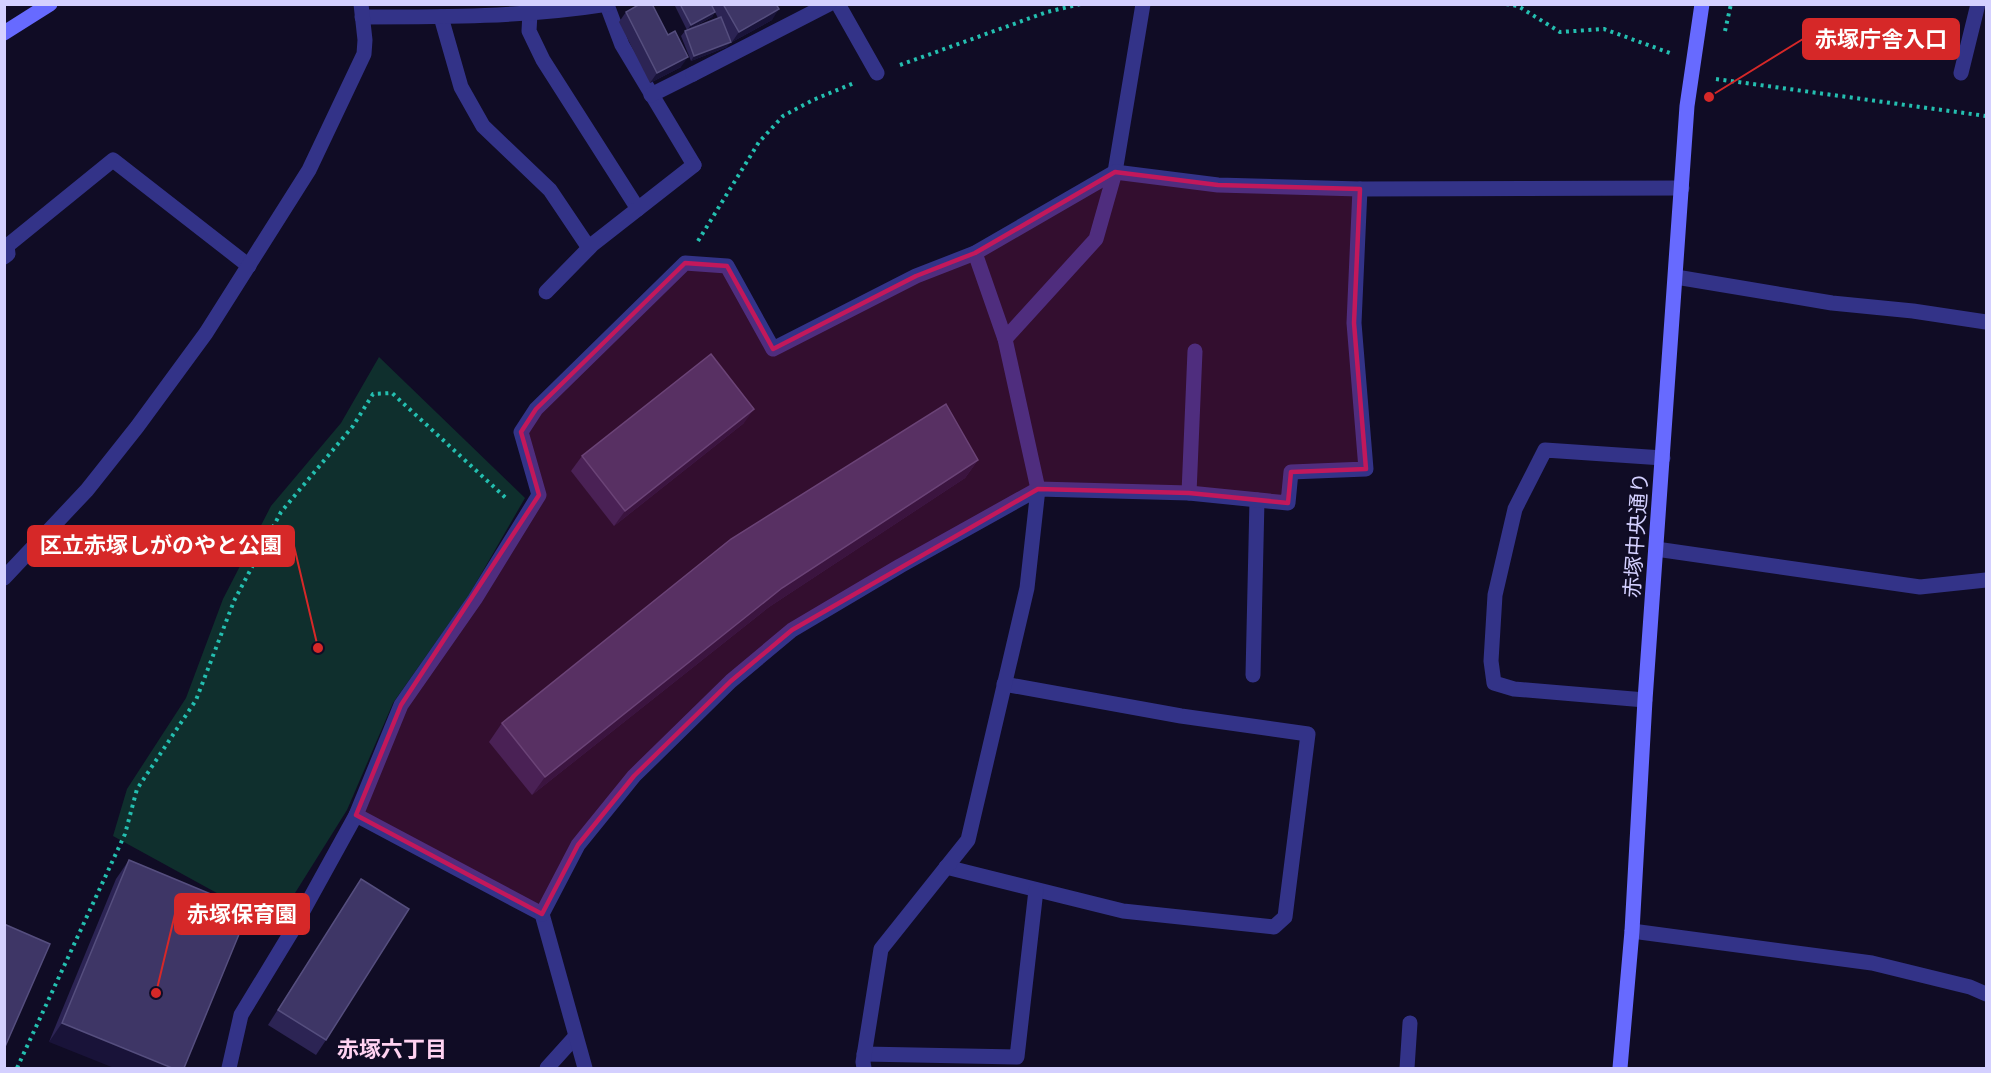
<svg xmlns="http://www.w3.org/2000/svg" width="1991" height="1073" viewBox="0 0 1991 1073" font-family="'Archivo Narrow','Noto Sans JP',sans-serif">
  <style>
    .green { fill: #0f2f2d }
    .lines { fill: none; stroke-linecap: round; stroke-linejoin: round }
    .path { stroke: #24bfb0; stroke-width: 4; stroke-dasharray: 3 4.5; stroke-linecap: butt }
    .lane { stroke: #338; stroke-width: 15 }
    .street { stroke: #338; stroke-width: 15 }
    .secondary { stroke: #676aff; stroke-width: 15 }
    .wall { fill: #2c2454; fill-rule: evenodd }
    .shaded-wall { fill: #191339 }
    .building { fill: #3e3666; stroke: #554e7e; stroke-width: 1.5 }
    .marked { fill: #c2185b; fill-opacity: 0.2; stroke: #c2185b; stroke-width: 4.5; stroke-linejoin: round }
    .labels { text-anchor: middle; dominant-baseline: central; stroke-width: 4.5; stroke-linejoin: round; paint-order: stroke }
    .street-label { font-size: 21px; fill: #d4d0ff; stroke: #100c25 }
    .neighbourhood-label { font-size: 22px; font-weight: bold; fill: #ffd2f1; stroke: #100c25 }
    .leader { fill: none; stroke: #d62828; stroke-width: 2 }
    .callout-dot { fill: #d62828; stroke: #100c25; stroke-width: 2 }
    .callout { fill: #d62828; stroke: #d62828; stroke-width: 2 }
    .callout-label { font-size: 22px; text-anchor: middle; font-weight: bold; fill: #fff }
  </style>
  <rect width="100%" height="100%" fill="#100c25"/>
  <polygon class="green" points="379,357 525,498 469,595 393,703 347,810 275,925 113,836 127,789 186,698 223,599 271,506 341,423"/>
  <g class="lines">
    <g class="path">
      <polyline points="1506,4 1518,6 1560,32 1604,29 1670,53"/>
      <polyline points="1725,31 1731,4"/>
      <polyline points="900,65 1047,12 1081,4"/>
      <polyline points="1716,79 1986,116"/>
      <polyline points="698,241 759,142 783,116 813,100 854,83"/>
      <polyline points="17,1068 125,834 137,789 196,700 234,601 281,512 353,426 373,394 392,393 507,499"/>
    </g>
    <g class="lane">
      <polyline points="607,5 622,45 694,165"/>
      <polyline points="441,17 461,87 483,126 550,190 589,248"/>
      <polyline points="1961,73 1978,4"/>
      <polyline points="651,95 693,74"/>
      <polyline points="4,257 8,254 7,246 113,160 249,266"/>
      <polyline points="1189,493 1195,351"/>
      <polyline points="1253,675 1257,500"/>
      <polyline points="547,1068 575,1037"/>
      <polyline points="1407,1068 1410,1023"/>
    </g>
    <g class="street">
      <polyline points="838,4 877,73"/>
      <polyline points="530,13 529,31 543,60 638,209"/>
      <path d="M362 17C444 17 526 17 608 4"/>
      <polyline points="693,74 829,4"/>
      <polyline points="1676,277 1832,303 1913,311 1986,322"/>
      <polyline points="546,292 593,244 694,165"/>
      <polyline points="1005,339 1096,239 1115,172 1143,4"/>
      <polyline points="1656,549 1920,587 1986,580"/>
      <polyline points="4,578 87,490 137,427 206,333 309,170 364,54 365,40 361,4"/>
      <polyline points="1645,700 1514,689 1494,683 1491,661 1495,595 1515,509 1545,450 1663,458"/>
      <polyline points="356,815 542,914 585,1068"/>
      <polyline points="946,867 1123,911 1274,927 1285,917 1308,734 1181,716 1004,684"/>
      <polyline points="542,914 578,845 634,776 731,681 792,630 900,566 1038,489 1189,493 1288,503 1291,472 1366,469 1354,323 1360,189"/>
      <polyline points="1632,931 1872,963 1970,987 1986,994"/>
      <polyline points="864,1054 1017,1057 1036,890"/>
      <polyline points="229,1068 241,1015 292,931 356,815 401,705 475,599 539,495 521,432 536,409 685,263 727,266 773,349 916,276 975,253 1115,172 1218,185 1360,189 1682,188"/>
      <polyline points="864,1068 863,1062 881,949 968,840 1027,588 1038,489 1005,339 975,253"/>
    </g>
    <g class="secondary">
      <polyline points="4,33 50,4"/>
      <polyline points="1620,1068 1632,931 1645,700 1687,106 1702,4"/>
    </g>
  </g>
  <g class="wall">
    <path d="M674 4H776L772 20 732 42 728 35 727 47 691 61 681 36 685 31 687 30ZM715 12 718 18 688 30 712 17Z"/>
    <polygon points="626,12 681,67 650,83 619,22"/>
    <polygon points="744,423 614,526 571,471 582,456"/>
    <polygon points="978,460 965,478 769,607 532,795 489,742 502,723"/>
    <polygon points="129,860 249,910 49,1042 116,879"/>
    <polygon points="361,879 326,1040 316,1055 268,1025"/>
  </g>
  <g class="shaded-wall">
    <polygon points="779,9 772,20 732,42 739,32"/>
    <polygon points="715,12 712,17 687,30 691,25"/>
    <polygon points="731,42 727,47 691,61 694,56"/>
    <polygon points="688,57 681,67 650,83 657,73"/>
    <polygon points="754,409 744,423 614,526 625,511"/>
    <polygon points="978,460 965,478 769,607 532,795 545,777 782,588"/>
    <polygon points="62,1023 172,1068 114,1068 49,1042"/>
  </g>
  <g class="building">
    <polygon points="640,4 652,4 668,35 675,31 688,57 657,73 626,12"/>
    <polygon points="680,4 711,4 715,12 691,25"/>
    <polygon points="723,4 776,4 779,9 739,32"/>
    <polygon points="721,17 731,42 694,56 685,31"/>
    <polygon points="711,354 754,409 625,511 582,456"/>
    <polygon points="946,404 978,460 782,588 545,777 502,723 731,539"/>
    <polygon points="129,860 249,910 184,1068 172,1068 62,1023"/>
    <polygon points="361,879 409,909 326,1040 278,1010"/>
    <polygon points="4,924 50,944 4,1049"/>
  </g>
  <path class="marked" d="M1115 172 1218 185 1360 189 1354 323 1366 469 1291 472 1288 503 1189 493 1038 489 792 630 731 681 634 776 578 845 542 914 356 815 401 705 539 495 521 432 536 409 685 263 727 266 773 349 916 276 975 253Z"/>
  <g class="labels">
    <g class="street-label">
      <text transform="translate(1636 535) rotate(-86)">赤塚中央通り</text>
    </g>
    <g class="neighbourhood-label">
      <text x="392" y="1049">赤塚六丁目</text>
    </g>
  </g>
  <path class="leader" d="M1709 97L1803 39M318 648L294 546M156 993L175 914"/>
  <g class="callout-dot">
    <circle cx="1709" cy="97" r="6"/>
    <circle cx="318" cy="648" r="6"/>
    <circle cx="156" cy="993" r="6"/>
  </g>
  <g class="callout">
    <rect x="1803" y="19" width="156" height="40" rx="6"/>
    <rect x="28" y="526" width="266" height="40" rx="6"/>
    <rect x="175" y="894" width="134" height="40" rx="6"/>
  </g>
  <g class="callout-label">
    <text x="1881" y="47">赤塚庁舎入口</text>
    <text x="161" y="553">区立赤塚しがのやと公園</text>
    <text x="242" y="922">赤塚保育園</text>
  </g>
  <rect width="1991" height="1073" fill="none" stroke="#d4d0ff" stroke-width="12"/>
</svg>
